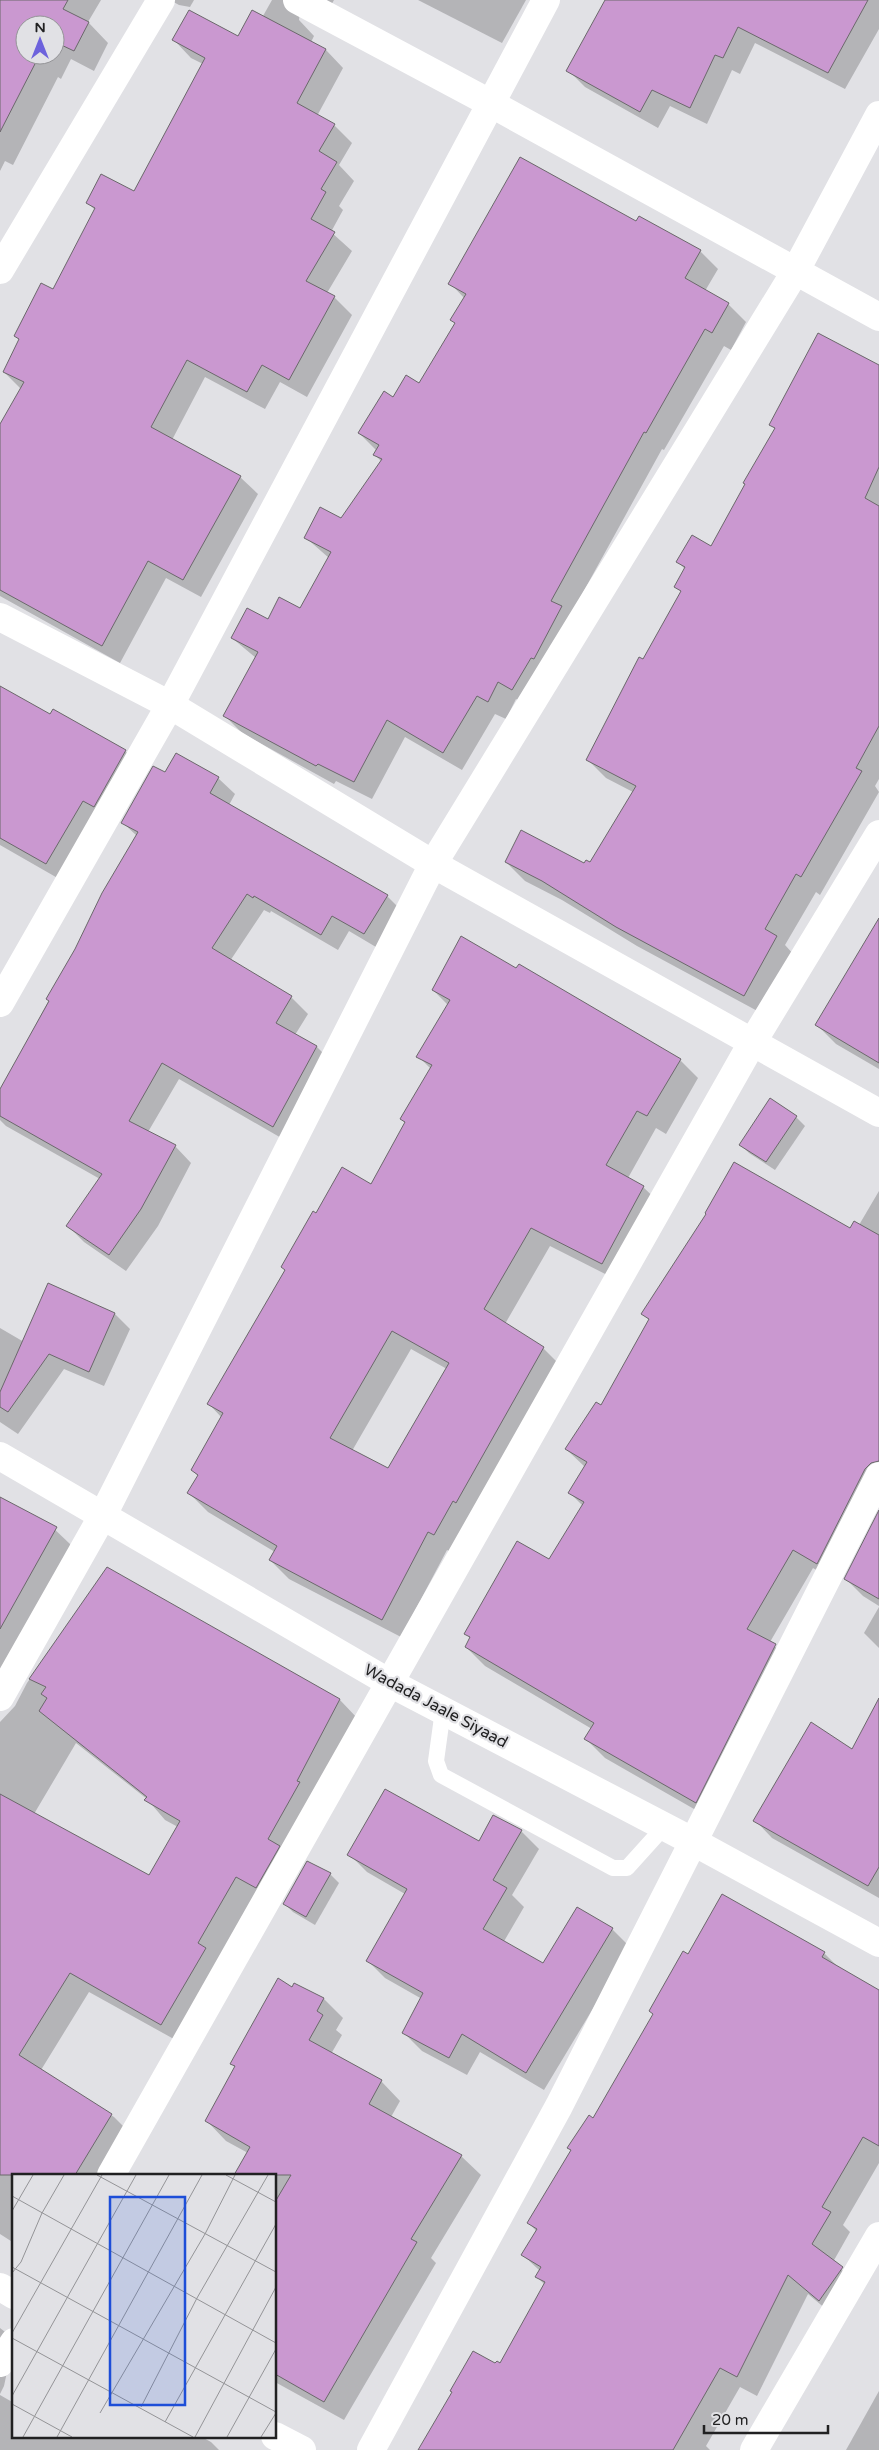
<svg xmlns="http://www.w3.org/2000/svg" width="879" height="2450" viewBox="0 0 879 2450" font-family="'Varela Round',sans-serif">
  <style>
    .shadow { fill: #0003; fill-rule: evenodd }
    .building { fill: #ca98d0; stroke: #6b686b; fill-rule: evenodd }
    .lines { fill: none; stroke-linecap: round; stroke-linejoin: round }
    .lane { stroke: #fff; stroke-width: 16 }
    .street { stroke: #fff; stroke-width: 28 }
    .secondary { stroke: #fff; stroke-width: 28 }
    .labels { text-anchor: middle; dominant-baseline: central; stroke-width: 4.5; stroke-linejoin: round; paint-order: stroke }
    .street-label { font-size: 16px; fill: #212122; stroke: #e1e1e5 }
    .inset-road { fill: none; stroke: #949497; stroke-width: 1 }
    .view { fill: #1d4ed8; fill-opacity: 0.15; stroke: #1d4ed8; stroke-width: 2.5 }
    .inset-edge { fill: none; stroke: #212122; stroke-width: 2.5 }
  </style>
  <rect width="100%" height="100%" fill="#e1e1e5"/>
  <g class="shadow">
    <path d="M0 0H101L88 22 108 43 94 71 71 59 61 79 58 77 13 165 5 161 0 171ZM25 25H55V55H25Z"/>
    <polygon points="170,0 194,0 190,7 179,5"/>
    <polygon points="272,0 334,0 330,7 300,11 299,20 314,36 311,42 326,50 343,68 317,116 334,125 352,143 339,165 354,181 339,206 343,210 331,232 352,251 327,293 334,297 352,315 307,397 280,382 265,409 205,377 172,440 240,477 258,494 201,597 166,578 120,663 0,596 0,427 21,389 4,372 20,340 15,336 53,291 95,210 87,202 134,193 203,64 191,58 174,40 238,37 263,16"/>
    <polygon points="418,0 526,0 502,43"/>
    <polygon points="607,0 879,0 879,29 845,89 755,43 740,74 732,70 707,124 670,106 658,128 585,87 568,70"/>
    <polygon points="636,223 700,251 718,269 705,291 728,304 746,322 731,350 724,346 664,450 662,449 570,616 531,707 516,699 506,719 495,714 462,770 405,737 372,799 336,781 334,784 242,733 224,715 256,658 232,638 269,620 301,610 329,558 305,537 342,519 382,462 375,455 377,451 359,433 394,399 420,384 456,324 452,320 465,299 450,283"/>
    <polygon points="879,367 879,779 875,786 879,792 820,895 816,892 785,945 795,956 763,1014 637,946 562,900 525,881 506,862 590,864 633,792 606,778 587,759 682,592 676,587 685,569 678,562 712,547 775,429 771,425"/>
    <polygon points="0,688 50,716 54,710 125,751 147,772 68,884 0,845"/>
    <polygon points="166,774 218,778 235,794 229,805 387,896 404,913 381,950 349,931 338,950 271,911 270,913 264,910 230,961 291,997 308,1014 295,1035 317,1047 333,1063 290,1143 179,1079 148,1132 175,1146 191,1163 158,1226 126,1271 84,1242 68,1226 100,1179 6,1126 0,1120 0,1091 137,836 122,822"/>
    <polygon points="879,922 879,1069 836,1044 817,1025"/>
    <path d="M433 990 680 1060 698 1078 666 1134 656 1128 628 1178 643 1187 662 1205 621 1282 550 1246 505 1324 543 1348 561 1366 453 1553 447 1550 401 1637 289 1579 270 1560 275 1552 208 1512 189 1493 198 1476 192 1470 222 1418 209 1404 316 1215 372 1185 406 1124 401 1119 431 1069 418 1056 448 1005ZM411 1349 447 1369 389 1470 352 1451Z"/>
    <polygon points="796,1117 805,1126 775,1170 749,1153 740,1144"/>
    <polygon points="879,1191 879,1494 836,1582 813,1568 770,1642 794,1664 715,1821 605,1758 586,1739 592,1729 485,1666 466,1647 471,1639 465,1633 550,1560 583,1506 570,1493 585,1467 566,1449 601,1407 650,1321 643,1314 859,1225"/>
    <polygon points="49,1285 115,1314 130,1329 104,1386 64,1369 18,1434 0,1422 0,1328 24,1342"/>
    <polygon points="0,1509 50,1525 70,1544 70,1557 0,1683"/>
    <polygon points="879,1532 879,1606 863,1596 846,1579"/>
    <path d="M107 1568 340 1700 359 1720 181 2043 89 1992 41 2070 114 2117 133 2136 109 2175H14V2243L0 2234V1722L15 1706 27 1683ZM76 1743 147 1799 165 1820 178 1827 149 1877 34 1814Z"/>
    <polygon points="879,1607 879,1648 864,1633"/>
    <polygon points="879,1701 879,1898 772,1838 755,1820 852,1750"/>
    <polygon points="521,1831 539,1849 512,1895 524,1907 503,1943 543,1965 612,1929 630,1947 544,2090 480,2052 467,2075 422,2051 404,2033 422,1999 385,1978 367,1960 405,1894 367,1872 349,1854 479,1843"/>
    <polygon points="330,1874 339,1883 315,1925 293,1912 284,1903"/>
    <polygon points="722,1896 824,1953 840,1969 879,1991 879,2163 843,2225 850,2232 833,2262 862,2288 839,2320 808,2294 757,2396 740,2387 706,2446 710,2450 420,2450 495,2365 500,2364 545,2285 537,2277 540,2271 523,2255 537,2232 529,2223 594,2120"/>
    <polygon points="292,1988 324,1999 343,2018 336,2030 342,2035 331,2054 381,2081 400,2101 391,2117 461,2156 481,2175 431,2258 436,2263 344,2420 275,2382 275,2175 235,2175 248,2153 226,2141 207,2121 235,2068 231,2063"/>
    <polygon points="0,2328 14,2339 4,2386 0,2394"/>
    <polygon points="879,2391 879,2450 846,2450"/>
    <polygon points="0,2395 14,2403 14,2436 200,2436 211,2442 219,2450 0,2450"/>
  </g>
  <g class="building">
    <polygon points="0,0 68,0 63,9 89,22 74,51 55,42 55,25 25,25 25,55 43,55 41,60 38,58 0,132"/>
    <polygon points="605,0 868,0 828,73 738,27 723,58 715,55 690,108 652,90 640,112 566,71"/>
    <polygon points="189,10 238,36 252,10 326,49 297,103 335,124 319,151 337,162 321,189 326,192 311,219 335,232 306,281 335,296 289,380 262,365 247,392 187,360 151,427 241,476 183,580 148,561 102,646 0,590 0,424 24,382 3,372 19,339 14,336 41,283 53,289 95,208 86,203 101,174 134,191 205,58 172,40"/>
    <polygon points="520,157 636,221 639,216 701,250 685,278 729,303 712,333 705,329 646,433 644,432 551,601 562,606 534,659 531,658 512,690 498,682 488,702 477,696 443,753 387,720 354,782 318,764 316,766 223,716 258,652 231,638 247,608 268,619 279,597 300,608 331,552 304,538 320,507 341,518 382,459 373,455 379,445 358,433 384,391 393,397 406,375 419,383 455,323 450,320 466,294 448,284"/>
    <polygon points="818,333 879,365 879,467 865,498 879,506 879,726 856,768 862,771 801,877 796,874 765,929 777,936 744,996 616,927 542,881 505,862 521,830 584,863 586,860 590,862 636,786 586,760 639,657 643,659 681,591 674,587 685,567 676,562 692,535 711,546 745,484 743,483 775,428 769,425"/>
    <polygon points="0,686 50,714 53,709 126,750 94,807 83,801 46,864 0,838"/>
    <polygon points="176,753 219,777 210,793 388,895 364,934 332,916 321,935 254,896 253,898 247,894 212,948 292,996 276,1023 317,1046 273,1127 162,1063 129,1121 176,1145 141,1209 109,1255 66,1226 102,1174 0,1116 0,1089 49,1001 46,999 75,949 102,893 138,832 121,823 153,766 165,772"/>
    <polygon points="879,918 879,1063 815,1025"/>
    <path d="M461 936 516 968 519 964 681 1059 647 1116 637 1111 606 1165 644 1186 602 1264 531 1228 484 1309 544 1347 456 1503 453 1501 434 1535 428 1532 382 1620 269 1560 277 1546 187 1493 198 1475 191 1470 223 1413 207 1404 285 1270 281 1267 313 1211 316 1213 342 1167 371 1184 405 1122 400 1119 432 1065 416 1057 450 1000 432 990ZM392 1331 449 1363 388 1468 330 1438Z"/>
    <polygon points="770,1098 797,1116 766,1162 739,1145"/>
    <polygon points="734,1162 850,1228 854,1221 879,1235 879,1461 871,1463 865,1469 817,1564 793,1550 747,1629 776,1644 696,1803 584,1739 594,1723 465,1647 470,1637 464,1634 517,1541 549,1559 584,1502 568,1493 587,1462 565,1449 596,1402 601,1405 649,1319 641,1314 706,1214 705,1213"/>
    <polygon points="48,1283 115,1313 89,1372 49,1354 8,1412 0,1407 0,1392"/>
    <polygon points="0,1497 57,1527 0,1629"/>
    <polygon points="879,1510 879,1599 844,1579"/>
    <polygon points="107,1567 340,1699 297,1781 300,1782 268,1839 280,1846 256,1888 236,1877 198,1943 206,1948 161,2025 70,1973 19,2055 112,2114 75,2175 0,2175 0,1794 149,1875 180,1821 144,1800 147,1797 39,1711 47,1698 41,1694 46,1687 29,1679"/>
    <polygon points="879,1698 879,1867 868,1886 753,1821 811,1722 852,1749"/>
    <polygon points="385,1789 479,1841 493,1815 522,1830 493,1880 507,1888 483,1929 543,1963 577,1907 613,1928 526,2073 462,2034 449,2058 402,2033 423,1993 366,1961 407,1889 347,1855"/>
    <polygon points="307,1861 331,1873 306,1917 283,1904"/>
    <polygon points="722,1894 825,1952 822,1957 879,1990 879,2146 863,2137 822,2207 831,2212 812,2244 843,2267 819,2301 788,2275 737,2377 720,2368 673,2450 418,2450 452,2392 450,2391 473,2351 495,2363 497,2361 500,2363 545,2282 535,2277 541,2267 521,2255 537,2229 527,2223 571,2150 567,2148 589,2115 593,2118 653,2014 649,2011 683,1951 688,1954"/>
    <polygon points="278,1978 292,1987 294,1983 324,1998 317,2011 323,2015 309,2040 382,2080 369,2104 462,2155 411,2239 417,2242 324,2402 275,2374 275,2202 291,2175 234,2175 250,2147 205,2121 235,2066 230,2064"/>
  </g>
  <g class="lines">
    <polyline class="lane" points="443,1710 436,1761 441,1775 613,1868 627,1868 664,1827"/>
    <g class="street">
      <polyline points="297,0 490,103 879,317"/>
      <polyline points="0,270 161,0"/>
      <polyline points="0,617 170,705 433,864 879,1113"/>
      <polyline points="0,1003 170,705 546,0"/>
      <polyline points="111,2175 752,1043 879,834"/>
      <polyline points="0,2287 14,2295"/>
      <polyline points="0,2363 14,2342"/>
      <polyline points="275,2436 302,2450"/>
      <polyline points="371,2450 559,2106 879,1476"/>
      <polyline points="754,2450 879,2236"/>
    </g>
    <g class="secondary">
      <polyline points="0,1456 390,1683 692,1841 879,1943"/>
      <polyline points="0,1697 103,1515 433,864 795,272 879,115"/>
    </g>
  </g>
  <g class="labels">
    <g class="street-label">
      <text transform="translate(436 1706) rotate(28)">Wadada Jaale Siyaad</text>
    </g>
  </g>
  <g transform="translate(12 2174)">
    <rect width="264" height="264" fill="#e1e1e5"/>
    <path class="inset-road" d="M85 1 264 98M214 1 264 28M0 22 264 169M0 37 21 1M0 93 264 238M0 99 9 88 30 39 52 1M0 159 90 1M0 164 181 263M0 222 124 1M0 230 60 263M129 233 185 124 256 1M88 239 193 60 223 1M153 248 264 50M11 263 157 1M45 263 190 1M183 263 264 113M215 263 264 175M249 263 264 239"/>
    <path class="view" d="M98 23H173V231H98Z"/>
    <rect width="264" height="264" class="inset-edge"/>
  </g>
  <g transform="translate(40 40)"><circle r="24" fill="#e1e1e5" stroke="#949497"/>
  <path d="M0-4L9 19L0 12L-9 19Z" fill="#6d62dc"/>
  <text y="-8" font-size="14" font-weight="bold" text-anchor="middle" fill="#212122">N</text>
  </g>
  <path d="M704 2425v8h124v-8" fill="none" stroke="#212122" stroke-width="2.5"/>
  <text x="712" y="2425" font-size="15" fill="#212122" stroke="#e1e1e5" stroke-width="4" paint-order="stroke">20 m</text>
</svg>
